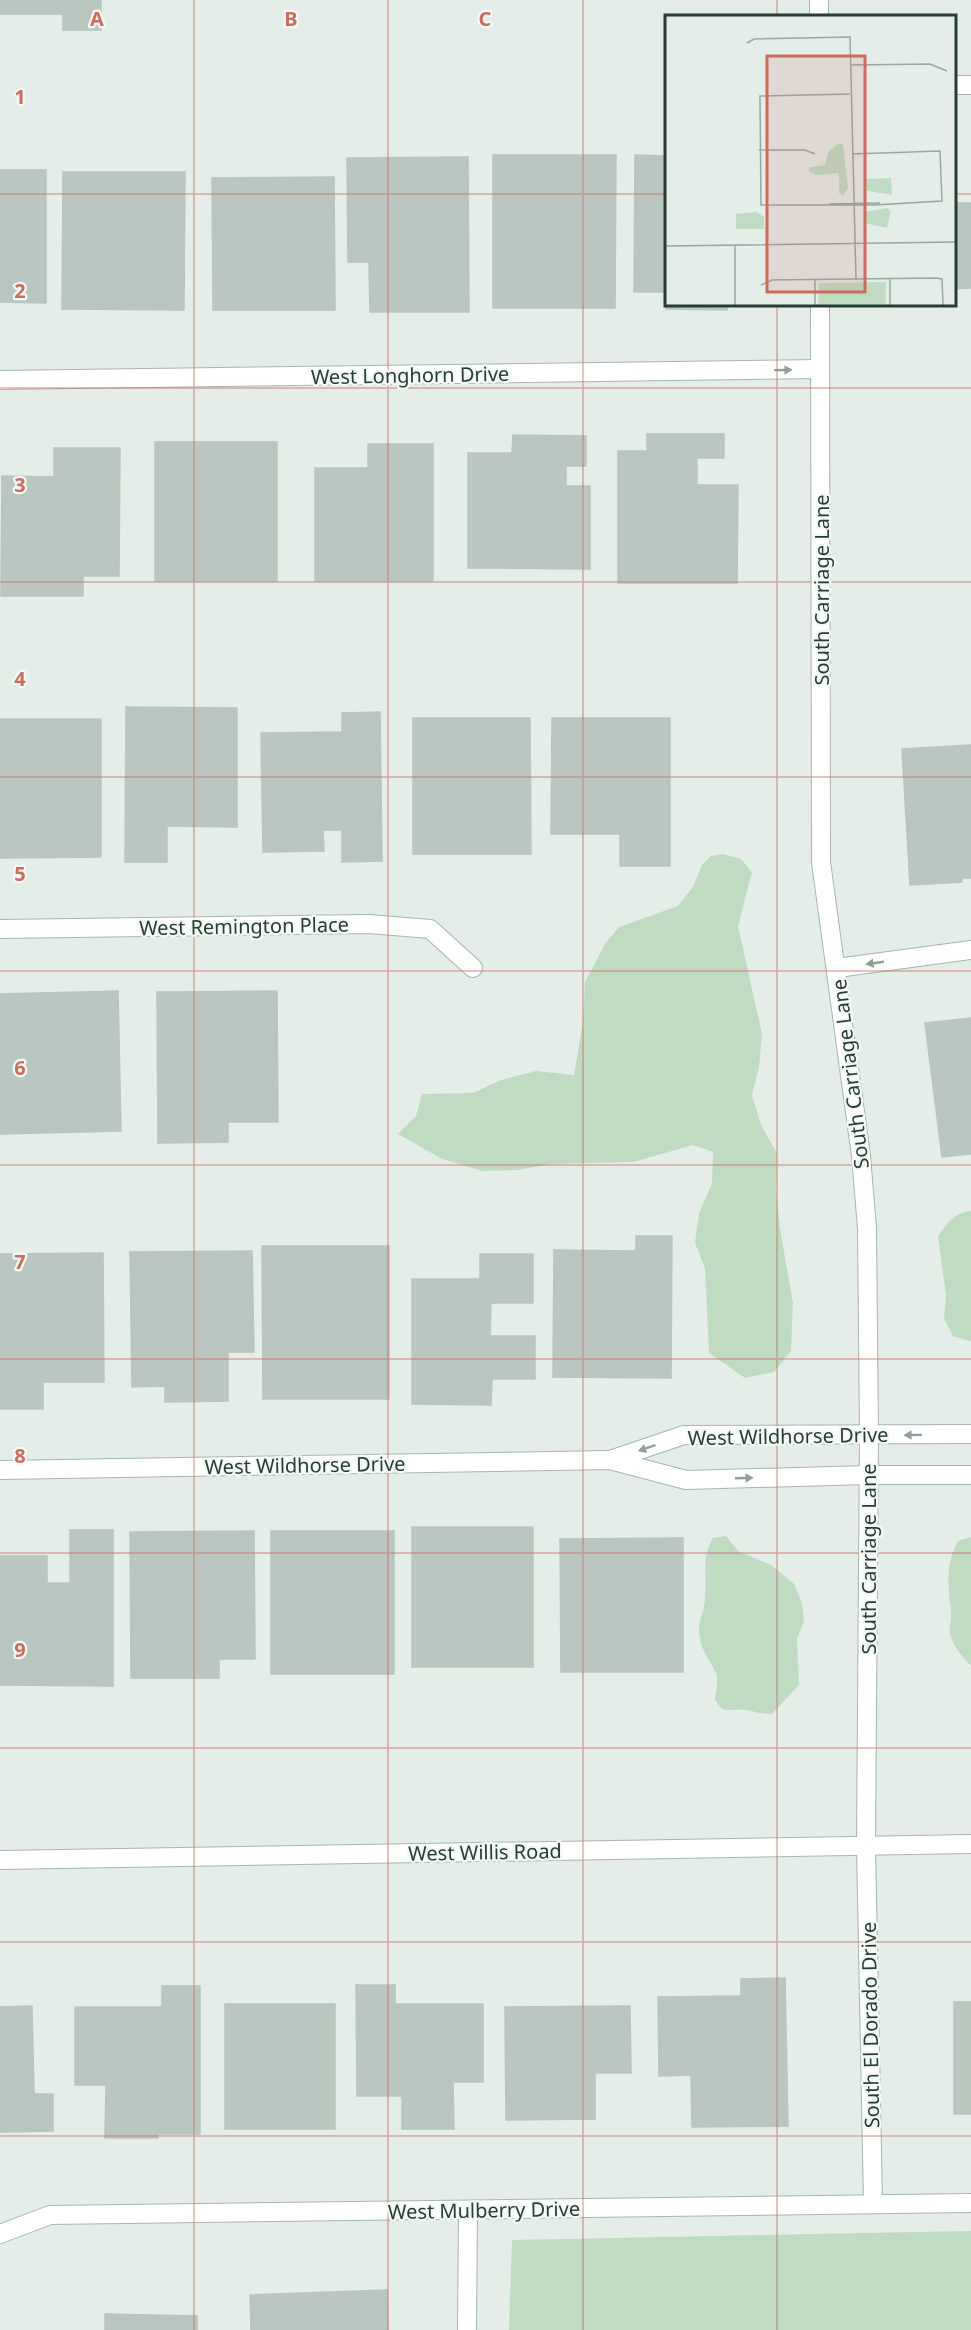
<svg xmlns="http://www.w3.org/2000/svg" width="971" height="2330" viewBox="0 0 971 2330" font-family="'Noto Sans',sans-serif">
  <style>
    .green { fill: #bfdcc2 }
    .building { fill: #bac7c0; stroke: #b7c6be; stroke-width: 1.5 }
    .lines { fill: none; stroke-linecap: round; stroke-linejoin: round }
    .minor-casing { stroke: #a7b5ae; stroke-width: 20 }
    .minor { stroke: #fff; stroke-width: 18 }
    .oneway { fill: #929e99 }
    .grid { fill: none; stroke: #cb6c5f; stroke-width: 1.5; stroke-opacity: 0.55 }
    .labels { text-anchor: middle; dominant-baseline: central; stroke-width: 4.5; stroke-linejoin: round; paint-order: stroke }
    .street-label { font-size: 20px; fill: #253d33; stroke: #f5f9f6 }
    .inset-road { fill: none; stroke: #98a7a0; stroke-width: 1.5 }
    .view { fill: #cb6c5f; fill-opacity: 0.15; stroke: #cb6c5f; stroke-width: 3 }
    .inset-edge { fill: none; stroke: #253d33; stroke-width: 3 }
    .grid-label { font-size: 20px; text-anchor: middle; font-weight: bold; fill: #cb6c5f; stroke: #f5f9f6; stroke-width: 4.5; stroke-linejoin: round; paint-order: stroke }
  </style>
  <rect width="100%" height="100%" fill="#e4ede8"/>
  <g class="green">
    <polygon points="723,854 741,859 752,872 738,926 762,1034 759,1067 752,1095 761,1125 777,1153 776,1192 781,1235 793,1303 791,1351 774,1372 745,1378 709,1353 705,1268 695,1243 699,1213 712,1183 713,1152 693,1145 633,1162 551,1164 518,1170 482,1171 442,1159 398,1134 416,1116 422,1094 473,1093 501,1080 536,1071 574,1075 583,1021 585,982 605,944 619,927 678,906 693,887 702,865 711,856"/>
    <path d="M971 1211V1341H969L953 1336 944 1319 946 1295 938 1236C948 1223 953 1213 971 1211Z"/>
    <path d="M726 1536 738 1551 771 1565 794 1584 802 1603 804 1621 797 1639 799 1685 772 1714C762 1714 755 1712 747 1710 740 1709 731 1711 722 1709L715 1700C715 1694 718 1684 717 1677 716 1668 702 1653 700 1639 696 1619 705 1615 705 1598 707 1577 701 1558 713 1538Z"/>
    <path d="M971 1537V1666C963 1657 953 1647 950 1634 949 1627 952 1618 951 1610 948 1584 945 1566 958 1541Z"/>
    <polygon points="971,2231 971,2330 509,2330 512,2240"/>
  </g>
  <g class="building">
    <polygon points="0,0 101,0 101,30 63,30 63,14 0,14"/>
    <polygon points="493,155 616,155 615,308 493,308"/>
    <polygon points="635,155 666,156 666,304 727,304 727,310 666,309 666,292 634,292"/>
    <polygon points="468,157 469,312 370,312 369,262 348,262 347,158"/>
    <polygon points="0,170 46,170 46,303 0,302"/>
    <polygon points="63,172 185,172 184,310 62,309"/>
    <polygon points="334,177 335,310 213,310 212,178"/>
    <polygon points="954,203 971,203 971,288 954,289"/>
    <polygon points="647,434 724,434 724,458 697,458 697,485 738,485 737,583 618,583 618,451 647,451"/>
    <polygon points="513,435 586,436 586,466 566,466 566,486 590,486 590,569 468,568 468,453 512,453"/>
    <rect x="155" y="442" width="122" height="139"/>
    <polygon points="368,444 433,444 433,581 315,581 315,468 368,468"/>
    <polygon points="54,448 120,448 119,576 83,576 83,596 1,596 2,476 54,477"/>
    <polygon points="126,707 237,708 237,827 167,826 167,862 125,862"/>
    <polygon points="380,712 382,861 342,862 342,830 323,830 324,851 263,852 261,733 342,732 342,713"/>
    <polygon points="413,718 530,718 531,854 413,854"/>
    <polygon points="552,718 670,718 670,866 620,866 620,834 551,834"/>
    <polygon points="0,719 101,719 101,857 0,858"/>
    <polygon points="971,745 971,878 962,878 962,882 910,885 902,749"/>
    <polygon points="118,991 121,1131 0,1134 0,994"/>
    <polygon points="277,991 278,1122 228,1122 228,1142 158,1143 157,992"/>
    <polygon points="971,1018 971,1154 942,1157 925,1023"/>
    <polygon points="636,1236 672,1236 671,1378 553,1377 554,1250 636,1251"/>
    <polygon points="262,1246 389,1246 389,1399 263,1399"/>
    <polygon points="252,1251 254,1352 228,1352 228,1401 165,1402 165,1386 132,1387 130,1252"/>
    <polygon points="103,1253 104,1382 43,1382 43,1409 0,1409 0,1254"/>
    <polygon points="480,1254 533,1254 533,1303 491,1303 490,1336 535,1336 535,1379 492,1379 491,1405 412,1404 412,1279 480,1279"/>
    <rect x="412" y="1527" width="121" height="140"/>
    <polygon points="70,1530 113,1530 113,1686 0,1685 0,1556 47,1556 47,1583 70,1583"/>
    <polygon points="254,1531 255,1659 219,1659 219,1678 131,1678 130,1532"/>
    <rect x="271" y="1531" width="123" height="143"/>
    <polygon points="683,1538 683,1672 561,1672 560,1539"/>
    <polygon points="785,1978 788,2126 692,2127 691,2075 659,2076 658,1997 741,1996 741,1979"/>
    <polygon points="356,1985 395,1985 395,2004 483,2004 483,2082 453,2082 454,2129 402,2129 402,2096 357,2096"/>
    <polygon points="162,1986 200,1986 200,2134 158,2134 158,2138 105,2138 106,2085 75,2085 75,2007 162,2007"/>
    <rect x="954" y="2002" width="17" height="112"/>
    <rect x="225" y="2004" width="110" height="125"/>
    <polygon points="32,2006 34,2094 53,2094 53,2131 0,2132 0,2007"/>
    <polygon points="630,2006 631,2073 595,2073 595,2119 506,2120 505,2007"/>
    <polygon points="387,2290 388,2330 251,2330 250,2295"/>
    <polygon points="105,2314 197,2316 197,2330 105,2330"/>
  </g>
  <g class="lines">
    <defs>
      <g id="minor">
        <polyline points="819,0 819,16"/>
        <polyline points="954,85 971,85"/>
        <polyline points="820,304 821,862 861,1156 867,1228 869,1436 866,1845 873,2204"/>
        <polyline points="0,380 820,369"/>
        <polyline points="0,929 369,924 430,929 473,968"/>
        <polyline points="837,968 971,950"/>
        <polyline points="610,1460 684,1435 971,1434"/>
        <polyline points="0,1470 610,1460 686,1480 868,1475 971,1475"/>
        <polyline points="0,1860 971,1844"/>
        <polyline points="0,2234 50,2215 971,2203"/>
        <polyline points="467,2330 468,2210"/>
      </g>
    </defs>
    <use href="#minor" class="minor-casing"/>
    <use href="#minor" class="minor"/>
  </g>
  <defs><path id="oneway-solid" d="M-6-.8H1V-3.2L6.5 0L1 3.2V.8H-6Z" transform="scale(1.5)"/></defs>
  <g class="oneway">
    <use href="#oneway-solid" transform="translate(783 370) rotate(-1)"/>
    <use href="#oneway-solid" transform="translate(875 963) rotate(172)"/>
    <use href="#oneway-solid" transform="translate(913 1435) rotate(179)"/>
    <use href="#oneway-solid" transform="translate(647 1448) rotate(161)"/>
    <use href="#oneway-solid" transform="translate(744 1478) rotate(-2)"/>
  </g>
  <path class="grid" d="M194 0V2330M388 0V2330M583 0V2330M777 0V16M0 194H666M954 194H971M777 304V2330M0 388H971M0 582H971M0 777H971M0 971H971M0 1165H971M0 1359H971M0 1553H971M0 1748H971M0 1942H971M0 2136H971"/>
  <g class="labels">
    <g class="street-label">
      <text transform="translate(410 375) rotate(-1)">West Longhorn Drive</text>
      <text transform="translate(821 590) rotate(-90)">South Carriage Lane</text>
      <text transform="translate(244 926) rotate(-1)">West Remington Place</text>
      <text transform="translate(850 1074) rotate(-97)">South Carriage Lane</text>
      <text transform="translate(788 1436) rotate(-1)">West Wildhorse Drive</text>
      <text transform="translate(305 1465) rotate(-1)">West Wildhorse Drive</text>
      <text transform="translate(868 1559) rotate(-90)">South Carriage Lane</text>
      <text transform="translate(485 1852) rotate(-1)">West Willis Road</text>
      <text transform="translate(870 2025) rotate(-91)">South El Dorado Drive</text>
      <text transform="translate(484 2210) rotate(-1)">West Mulberry Drive</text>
    </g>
  </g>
  <g transform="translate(665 15)">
    <rect width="291" height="291" fill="#e4ede8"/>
    <path d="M174 128 178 130 183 173 178 181 174 178V158L151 160 143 156 145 152 160 150 163 137ZM226 163 227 180 198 175 199 164ZM222 193 226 196 222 213 199 208V197ZM92 197 99 202V214H71V199ZM221 267V290H153L154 268Z" fill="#bfdcc2"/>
    <path class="inset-road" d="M82 28 89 24 185 22 191 264M185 50 265 49 282 56M185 79 95 81 96 190H209L277 186 275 136 187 139M94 135H140L150 139M164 189 215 188M70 230V290M0 231 291 227M225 264V290M96 270 107 265 271 263 277 264 278 290M150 290V265"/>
    <path class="view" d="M102 41H200V277H102Z"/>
    <rect width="291" height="291" class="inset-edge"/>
  </g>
  <g class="grid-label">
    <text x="97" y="26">A</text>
    <text x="291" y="26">B</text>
    <text x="485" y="26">C</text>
    <text x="20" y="104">1</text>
    <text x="20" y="298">2</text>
    <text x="20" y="492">3</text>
    <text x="20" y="686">4</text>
    <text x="20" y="881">5</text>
    <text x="20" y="1075">6</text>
    <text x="20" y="1269">7</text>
    <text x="20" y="1463">8</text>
    <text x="20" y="1657">9</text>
  </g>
</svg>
